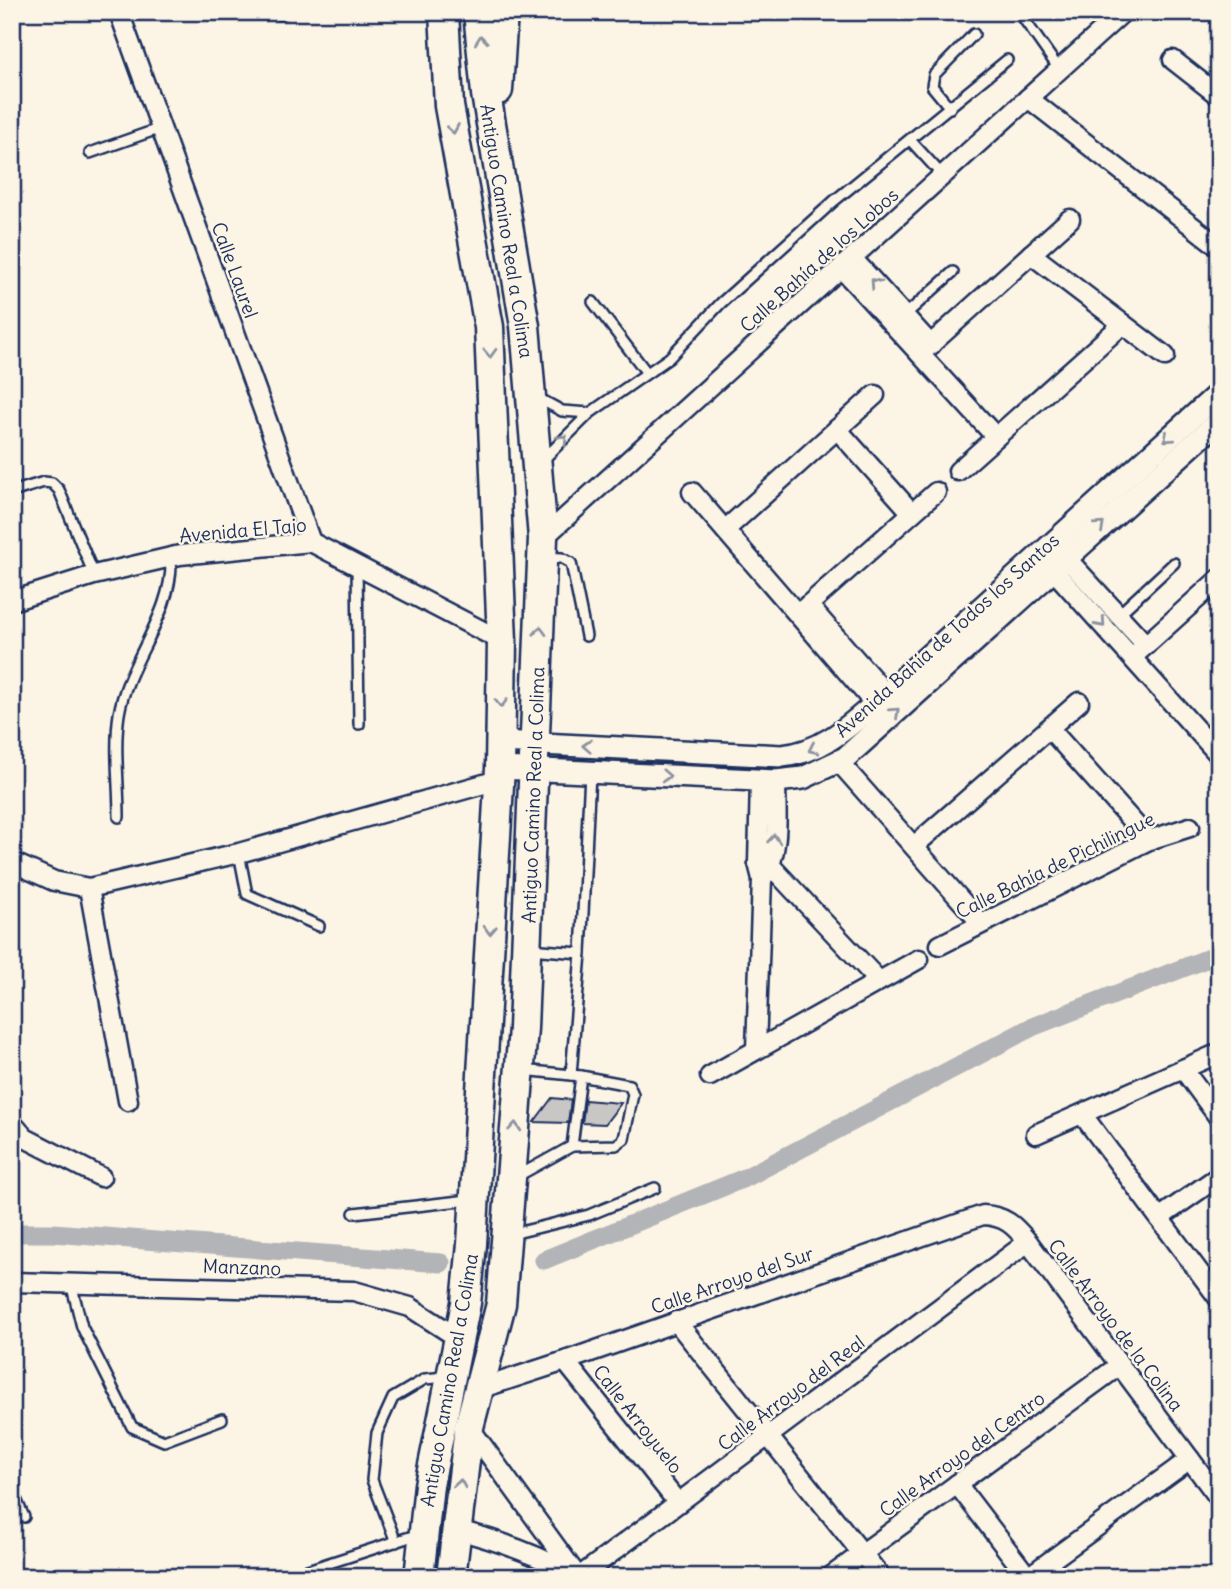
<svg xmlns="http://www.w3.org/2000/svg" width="1231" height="1589" viewBox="0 0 1231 1589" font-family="Delius,sans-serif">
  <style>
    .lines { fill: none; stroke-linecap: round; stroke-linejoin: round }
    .canal { stroke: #b2b4b8; stroke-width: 19 }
    .building { fill: #c8c7c6; stroke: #1b2f5e; stroke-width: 2 }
    .service-casing { stroke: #1b2f5e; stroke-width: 14 }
    .minor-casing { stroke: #1b2f5e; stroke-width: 23 }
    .tertiary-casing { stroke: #1b2f5e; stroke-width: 26 }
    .primary-casing { stroke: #1b2f5e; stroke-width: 33 }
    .service { stroke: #fcf5e5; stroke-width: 9 }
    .minor { stroke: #fcf5e5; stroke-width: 18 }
    .tertiary { stroke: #fcf5e5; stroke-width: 21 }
    .primary { stroke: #fcf5e5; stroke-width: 28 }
    .oneway { stroke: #8c92a2 }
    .labels { text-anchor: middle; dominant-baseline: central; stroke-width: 5; stroke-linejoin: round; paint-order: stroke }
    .street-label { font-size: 19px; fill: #1b2f5e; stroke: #fcf5e5 }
  </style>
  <rect width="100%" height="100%" fill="#fcf5e5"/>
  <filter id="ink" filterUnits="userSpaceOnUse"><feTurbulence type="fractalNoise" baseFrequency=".0143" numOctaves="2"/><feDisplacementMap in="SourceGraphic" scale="14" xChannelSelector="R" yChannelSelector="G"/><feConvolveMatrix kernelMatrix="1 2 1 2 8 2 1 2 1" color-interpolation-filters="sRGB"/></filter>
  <g filter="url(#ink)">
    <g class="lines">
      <g class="canal">
        <polyline points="12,1233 53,1233 441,1263"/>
        <polyline points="544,1260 747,1177 1032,1027 1219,954"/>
      </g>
    </g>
    <g class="building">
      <polygon points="552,1098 571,1100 568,1123 534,1122"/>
      <polygon points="585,1100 621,1103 605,1124 582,1123"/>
    </g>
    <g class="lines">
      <defs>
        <g id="service">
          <polyline points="1019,12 1059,69"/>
          <polyline points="280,14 285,12"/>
          <polyline points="950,108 932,86 934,75 974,34"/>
          <polyline points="911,141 943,176"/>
          <polyline points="90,153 161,128"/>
          <polyline points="593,302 647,373"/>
          <polyline points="904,316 953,272"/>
          <polyline points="536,397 562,411 590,413"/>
          <polyline points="543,460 590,413 669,358 721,303 834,201 1007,60"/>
          <polyline points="12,492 44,482 52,483 59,490 94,575"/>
          <polyline points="545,557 562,558 571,563 586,636"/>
          <polyline points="357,565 359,724"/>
          <polyline points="1118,615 1174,563"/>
          <path d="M119 817C119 784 114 747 119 714 128 659 174 615 171 557"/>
          <polyline points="239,853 247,894 319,926"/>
          <polyline points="529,949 581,953 590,773"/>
          <polyline points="571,1075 581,953"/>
          <polyline points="572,1146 616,1145 624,1139 633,1094 629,1085 581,1076"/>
          <polyline points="516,1177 572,1146 581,1076 523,1070"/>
          <polyline points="354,1213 469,1200"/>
          <polyline points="512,1234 589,1215 655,1188"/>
          <polyline points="71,1283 82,1327 132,1427 164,1441 222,1419"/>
          <polyline points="12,1490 24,1517"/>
          <polyline points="396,1542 372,1480 377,1433 393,1398 425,1379 445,1377"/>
          <polyline points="286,1577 419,1534"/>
        </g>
        <g id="minor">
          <polyline points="119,12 311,542"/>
          <polyline points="1173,60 1219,96"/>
          <polyline points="1028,98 1219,247"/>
          <polyline points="1031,254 1165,356"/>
          <polyline points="852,258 931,345"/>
          <polyline points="841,268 996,437"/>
          <polyline points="920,354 1070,219"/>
          <polyline points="837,429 912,513"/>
          <polyline points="958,471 1123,324"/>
          <polyline points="692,492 875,704"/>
          <polyline points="725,530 875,395"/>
          <polyline points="543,538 1123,12"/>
          <polyline points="1058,549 1146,645"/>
          <polyline points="1046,562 1219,755"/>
          <polyline points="12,601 94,575 180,555 311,542 502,641"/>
          <polyline points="808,605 886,694"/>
          <polyline points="798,614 936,492"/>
          <polyline points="1138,652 1219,579"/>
          <polyline points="1049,728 1149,840"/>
          <polyline points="839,762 981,923"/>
          <polyline points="914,846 1079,702"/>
          <polyline points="12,862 54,881 89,888 239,853 498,780"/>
          <polyline points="758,863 771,866 878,980"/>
          <path d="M764 876C781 852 776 810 776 781"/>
          <polyline points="89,888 128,1101"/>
          <polyline points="940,945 1149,840 1190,827"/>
          <polyline points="756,1049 762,879 758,863 760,780"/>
          <polyline points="1183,1069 1219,1118"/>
          <polyline points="710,1076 919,959"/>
          <polyline points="1082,1114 1219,1299"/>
          <polyline points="12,1123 25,1138 101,1177"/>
          <polyline points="1036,1134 1219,1053"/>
          <polyline points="1159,1218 1219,1176"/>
          <polyline points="12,1282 354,1291 410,1307 458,1338"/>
          <polyline points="676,1321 881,1577"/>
          <polyline points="565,1361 678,1503"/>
          <path d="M479 1389 565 1361 983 1215C1005 1216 1014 1225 1028 1242L1219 1498"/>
          <polyline points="469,1427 578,1577"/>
          <polyline points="957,1484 1028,1577"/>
          <path d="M454 1529C497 1540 536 1554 575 1575"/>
          <polyline points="579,1577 1028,1242"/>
          <polyline points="830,1577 1120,1365"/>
          <polyline points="1028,1577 1190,1459"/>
        </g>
        <g id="tertiary">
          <path d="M501 742 782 756C821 752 847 728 875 704L1219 393"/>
          <polyline points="500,768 776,781 803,778 845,758 1219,421"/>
        </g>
        <g id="primary">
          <polyline points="498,90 503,12"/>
          <polyline points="419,1577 429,1485 466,1303 472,1244 500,768 502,641 489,327 449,106 444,12"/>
          <polyline points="451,1577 469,1427 501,1304 523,1028 543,538 525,326 486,94 478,12"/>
        </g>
      </defs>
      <use href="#service" class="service-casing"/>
      <use href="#minor" class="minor-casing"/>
      <use href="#tertiary" class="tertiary-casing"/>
      <use href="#primary" class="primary-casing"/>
      <use href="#service" class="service"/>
      <use href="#minor" class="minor"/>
      <use href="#tertiary" class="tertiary"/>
      <use href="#primary" class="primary"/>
    </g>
    <defs><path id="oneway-chevron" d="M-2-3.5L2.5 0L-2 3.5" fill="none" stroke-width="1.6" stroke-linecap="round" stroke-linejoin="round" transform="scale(1.75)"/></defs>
    <g class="oneway">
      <use href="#oneway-chevron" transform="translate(481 40) rotate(-96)"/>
      <use href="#oneway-chevron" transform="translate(453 129) rotate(80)"/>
      <use href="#oneway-chevron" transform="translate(875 283) rotate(-132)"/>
      <use href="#oneway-chevron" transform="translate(490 353) rotate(88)"/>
      <use href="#oneway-chevron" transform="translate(1168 438) rotate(138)"/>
      <use href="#oneway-chevron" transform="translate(563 439) rotate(-47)"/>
      <use href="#oneway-chevron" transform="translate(1100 526) rotate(-42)"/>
      <use href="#oneway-chevron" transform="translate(1101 623) rotate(48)"/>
      <use href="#oneway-chevron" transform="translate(540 631) rotate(-88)"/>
      <use href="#oneway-chevron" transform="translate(501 703) rotate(90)"/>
      <use href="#oneway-chevron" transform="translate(895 712) rotate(-42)"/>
      <use href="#oneway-chevron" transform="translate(587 746) rotate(-177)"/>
      <use href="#oneway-chevron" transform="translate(813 749) rotate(155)"/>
      <use href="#oneway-chevron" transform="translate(666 776) rotate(3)"/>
      <use href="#oneway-chevron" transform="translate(774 839) rotate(-85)"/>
      <use href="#oneway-chevron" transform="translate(490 930) rotate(93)"/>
      <use href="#oneway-chevron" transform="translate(515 1127) rotate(-86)"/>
      <use href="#oneway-chevron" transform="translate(460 1484) rotate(-82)"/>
    </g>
  </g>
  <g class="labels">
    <g class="street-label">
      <text transform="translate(507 231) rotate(81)">Antiguo Camino Real a Colima</text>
      <text transform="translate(819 260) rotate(-42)">Calle Bahía de los Lobos</text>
      <text transform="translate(235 270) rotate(70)">Calle Laurel</text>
      <text transform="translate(243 530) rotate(-5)">Avenida El Tajo</text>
      <text transform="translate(947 635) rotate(-42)">Avenida Bahía de Todos los Santos</text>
      <text transform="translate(533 795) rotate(-88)">Antiguo Camino Real a Colima</text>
      <text transform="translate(1055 865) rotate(-26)">Calle Bahía de Pichilingue</text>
      <text transform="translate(242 1267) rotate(2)">Manzano</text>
      <text transform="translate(732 1280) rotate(-19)">Calle Arroyo del Sur</text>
      <text transform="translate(1116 1325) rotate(53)">Calle Arroyo de la Colina</text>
      <text transform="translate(449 1380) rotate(-80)">Antiguo Camino Real a Colima</text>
      <text transform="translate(791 1393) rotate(-37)">Calle Arroyo del Real</text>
      <text transform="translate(638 1419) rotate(52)">Calle Arroyuelo</text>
      <text transform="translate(962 1454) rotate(-36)">Calle Arroyo del Centro</text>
    </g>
  </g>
  <rect width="1231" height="1589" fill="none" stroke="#fcf5e5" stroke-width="42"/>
  <rect x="21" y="21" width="1189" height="1547" fill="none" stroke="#1b2f5e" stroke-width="2.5" filter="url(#ink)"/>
</svg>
